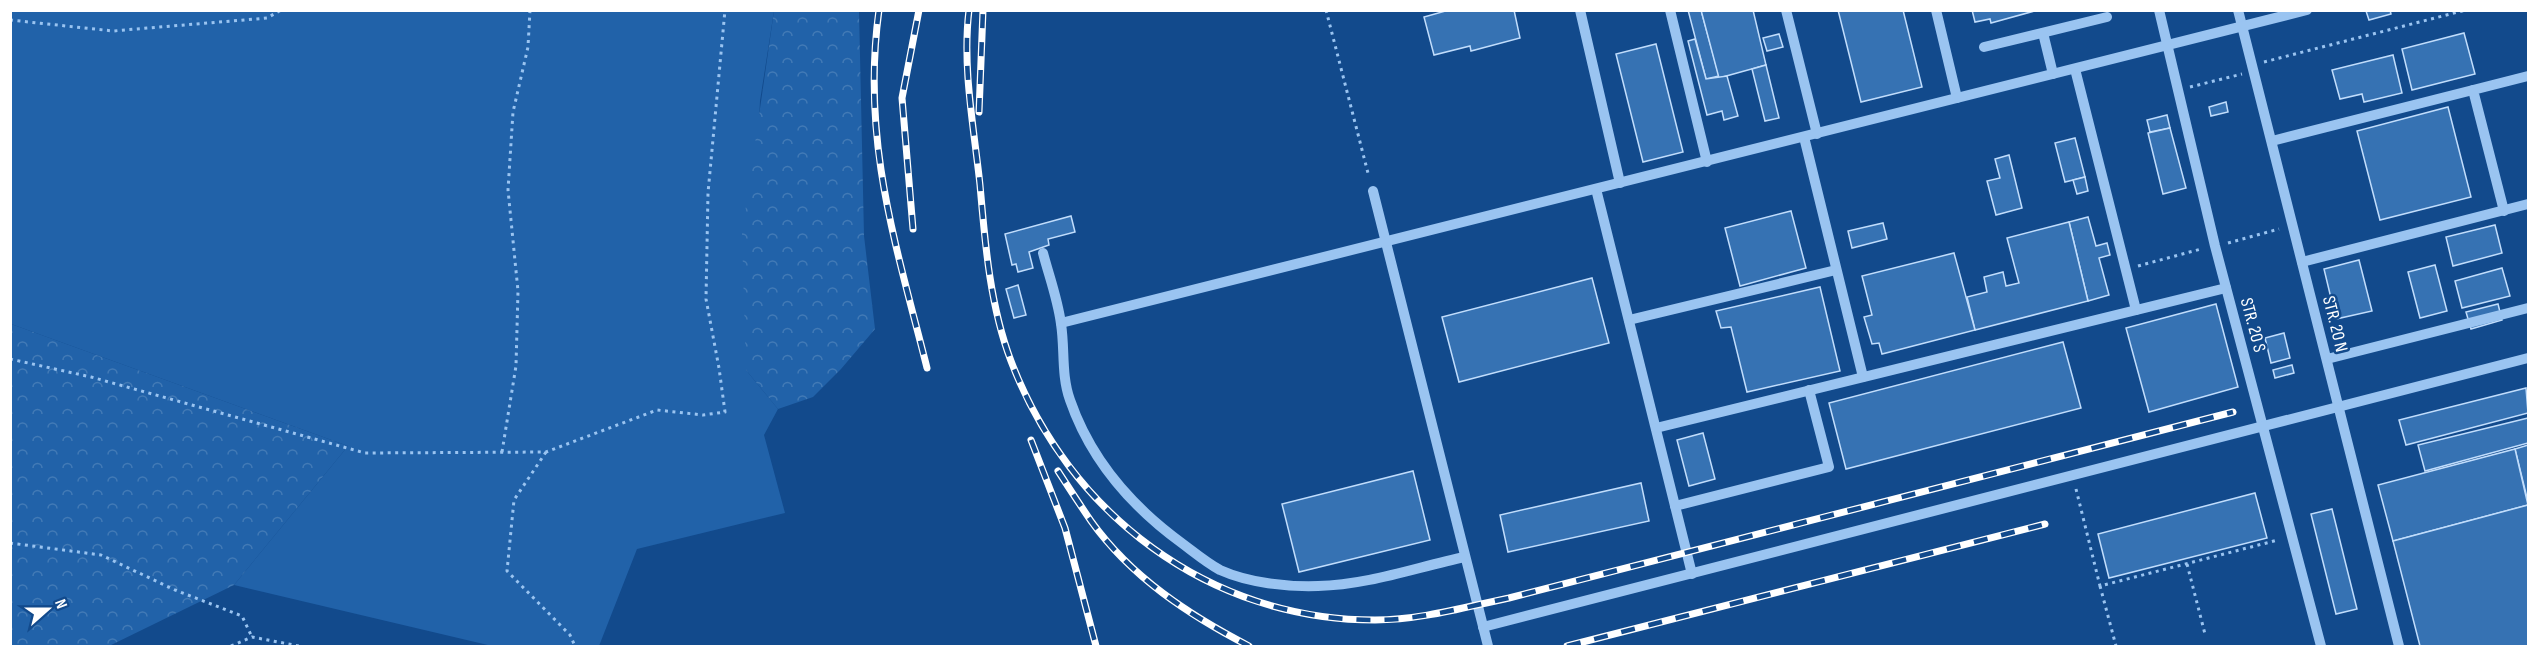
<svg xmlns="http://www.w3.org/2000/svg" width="2539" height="657" viewBox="0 0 2539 657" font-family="'Sofia Sans Condensed',sans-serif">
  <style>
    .grass { fill: #2162a9 }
    .forest { fill: url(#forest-crowns) }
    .building { fill: #3672b3; stroke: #c1ddfc; stroke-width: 1.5 }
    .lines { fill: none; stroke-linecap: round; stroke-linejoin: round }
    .path { stroke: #9ac4f1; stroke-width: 3; stroke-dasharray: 3 4.5; stroke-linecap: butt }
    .minor { stroke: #9ac4f1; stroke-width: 10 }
    .rail-casing { stroke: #fff; stroke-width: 7 }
    .rail { stroke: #124a8c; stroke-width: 4.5; stroke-dasharray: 14; stroke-linecap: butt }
    .labels { text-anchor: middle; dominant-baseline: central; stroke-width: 5; stroke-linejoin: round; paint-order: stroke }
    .street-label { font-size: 18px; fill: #fff; stroke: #124a8c }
  </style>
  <defs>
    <pattern id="forest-crowns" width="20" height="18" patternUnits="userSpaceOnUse" patternTransform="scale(1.5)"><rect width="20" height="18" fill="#2162a9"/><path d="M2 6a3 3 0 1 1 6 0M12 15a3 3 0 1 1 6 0" fill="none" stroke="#427ab6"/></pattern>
  </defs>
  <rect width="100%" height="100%" fill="#124a8c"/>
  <polygon class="grass" points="11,11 774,11 760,101 746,370 778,409 764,435 785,513 637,549 599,646 492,646 234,585 348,446 11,324"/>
  <g class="forest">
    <polygon points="774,11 859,11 864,236 875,329 841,369 813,397 778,409 746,370 742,234"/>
    <polygon points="11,324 348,446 234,585 109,646 11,646"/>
  </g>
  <g class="building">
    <polygon points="1449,10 1514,10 1520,38 1471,51 1470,46 1434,55 1424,17"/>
    <polygon points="1688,10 1701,10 1719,76 1706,79"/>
    <polygon points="1701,10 1753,10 1766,65 1719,78"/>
    <polygon points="1838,10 1903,10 1922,87 1861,102"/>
    <polygon points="1972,10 2038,10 1991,23 1990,19 1975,22"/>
    <polygon points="2390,10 2391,14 2369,20 2366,11"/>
    <polygon points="2464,33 2475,74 2412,90 2402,49"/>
    <polygon points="1779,34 1783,47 1767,51 1763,38"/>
    <polygon points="1695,39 1706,79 1727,76 1738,116 1724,120 1722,111 1707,115 1688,41"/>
    <polygon points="1656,44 1683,152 1643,162 1616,54"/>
    <polygon points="2393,55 2402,93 2364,102 2362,94 2340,99 2332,70"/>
    <polygon points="1766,65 1779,118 1765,121 1752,69"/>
    <polygon points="2226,102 2228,112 2211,116 2209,107"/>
    <polygon points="2448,107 2471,197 2380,220 2357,131"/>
    <polygon points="2167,115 2170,128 2150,132 2147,120"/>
    <polygon points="2170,128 2186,188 2163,194 2148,133"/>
    <polygon points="2075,138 2085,177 2065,182 2055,143"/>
    <polygon points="2009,155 2022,208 1996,215 1987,181 2000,178 1995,159"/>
    <polygon points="2085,177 2088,191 2077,194 2073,180"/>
    <polygon points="1791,211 1806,268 1740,286 1725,228"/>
    <polygon points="1071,216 1075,232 1048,239 1049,245 1029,252 1033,268 1018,272 1016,264 1012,265 1005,234"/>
    <polygon points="2088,217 2096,246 2107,243 2110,255 2099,258 2109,295 2088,301 2069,222"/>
    <polygon points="2069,222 2088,301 1975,330 1967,297 1987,292 1984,277 2003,272 2006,286 2019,283 2007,238"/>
    <polygon points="1883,223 1887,239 1852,248 1848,231"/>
    <polygon points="2495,225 2502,253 2453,266 2446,237"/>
    <polygon points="1954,253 1975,330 1882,354 1879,343 1872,344 1864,317 1872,315 1862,276"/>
    <polygon points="2359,260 2372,311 2336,319 2324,269"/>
    <polygon points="2435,265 2447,311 2420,318 2408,272"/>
    <polygon points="2502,268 2510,296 2462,308 2455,281"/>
    <polygon points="1592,278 1609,343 1459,382 1442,317"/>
    <polygon points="1018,285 1026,315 1014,318 1006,289"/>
    <polygon points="1820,287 1840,371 1747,392 1731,327 1721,328 1716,311"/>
    <polygon points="2216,304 2238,387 2149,412 2126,328"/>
    <polygon points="2498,304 2502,320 2471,329 2466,312"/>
    <polygon points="2284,333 2290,358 2271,363 2265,338"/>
    <polygon points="2063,342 2081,408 1846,469 1829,403"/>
    <polygon points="2292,365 2294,373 2275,378 2273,370"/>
    <polygon points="2526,388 2528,413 2406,445 2399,420"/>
    <polygon points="2528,418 2528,443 2425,471 2418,445"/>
    <polygon points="1703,433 1715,479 1689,486 1677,440"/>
    <polygon points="2528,445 2528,502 2515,449"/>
    <polygon points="2515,449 2528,505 2393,541 2378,485"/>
    <polygon points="1413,471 1430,540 1299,572 1282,504"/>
    <polygon points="1641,483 1649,521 1508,552 1500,515"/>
    <polygon points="2255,493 2267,538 2109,578 2098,534"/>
    <polygon points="2528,505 2528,646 2420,646 2393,541"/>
    <polygon points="2332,509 2357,609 2336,614 2311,514"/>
  </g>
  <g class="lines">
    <g class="path">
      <polyline points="1326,10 1369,177"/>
      <polyline points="10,20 113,31 267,18 281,10"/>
      <polyline points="2264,62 2466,10"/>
      <polyline points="2190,87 2242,74"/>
      <polyline points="2228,243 2279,229"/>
      <polyline points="2138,266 2201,249"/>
      <polyline points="10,359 91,377 365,453 546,452 657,410 703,415 725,412 719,368 706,299 708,193 725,10"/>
      <polyline points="502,452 516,366 518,291 508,190 513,112 528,47 530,10"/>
      <polyline points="546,452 514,500 507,571 570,635 575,646"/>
      <polyline points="2076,489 2100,586 2278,540"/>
      <polyline points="10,543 101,555 175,590 242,616 252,637"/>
      <polyline points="2187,564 2205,634"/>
      <polyline points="2100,586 2116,646"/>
      <polyline points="231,646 252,637 299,646"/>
    </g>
    <g class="minor">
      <polyline points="1580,10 1620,183"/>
      <polyline points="1670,10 1707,162"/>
      <polyline points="1786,10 1817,134"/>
      <polyline points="1936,10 1957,98"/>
      <polyline points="2159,10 2215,246 2321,646"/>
      <polyline points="2238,10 2399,646"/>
      <polyline points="2043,33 2053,74"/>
      <polyline points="1984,47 2107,17"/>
      <polyline points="2075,69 2136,310"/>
      <polyline points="1804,137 1863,377"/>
      <polyline points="2272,141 2473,90"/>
      <polyline points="1596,189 1692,574"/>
      <polyline points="1373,191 1488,646"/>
      <polyline points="2504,211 2473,90 2528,76"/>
      <path d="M1043 253C1049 276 1058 300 1061 324 1065 349 1061 375 1070 400 1091 461 1132 507 1183 544 1195 553 1207 563 1220 570 1249 583 1287 587 1318 586 1368 585 1417 567 1465 557"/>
      <polyline points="2302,262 2528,204"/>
      <polyline points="1629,320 1836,270"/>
      <polyline points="1061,323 2307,10"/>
      <polyline points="2327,359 2528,308"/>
      <polyline points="1656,428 2226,288"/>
      <polyline points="1675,506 1829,467 1809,390"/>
      <polyline points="1483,627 2528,358"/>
    </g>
    <defs>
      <g id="rail">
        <path d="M879 10C861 140 896 245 927 368"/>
        <path d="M969 10C962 68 974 128 980 185 985 243 990 306 1011 361 1069 514 1209 620 1375 620 1420 620 1465 607 1509 598L2233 412"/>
        <polyline points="979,112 983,10"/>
        <polyline points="913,229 902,98 919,10"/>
        <polyline points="1031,440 1065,528 1096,646"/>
        <path d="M1058 471C1069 488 1080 505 1091 521 1131 577 1189 615 1249 646"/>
        <polyline points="1567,646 2045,524"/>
      </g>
    </defs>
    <use href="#rail" class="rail-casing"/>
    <use href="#rail" class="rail"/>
  </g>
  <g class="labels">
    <g class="street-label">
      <text transform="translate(2335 324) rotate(76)">STR. 20 N</text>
      <text transform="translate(2253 325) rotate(75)">STR. 20 S</text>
    </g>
  </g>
  <rect width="2539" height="657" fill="none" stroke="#ffffff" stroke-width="24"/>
  <g transform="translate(48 609) rotate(69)" stroke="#124a8c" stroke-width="4.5" paint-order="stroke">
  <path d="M0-4.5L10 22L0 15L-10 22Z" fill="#ffffff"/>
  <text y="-9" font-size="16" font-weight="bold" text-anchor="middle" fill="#ffffff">N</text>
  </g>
</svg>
